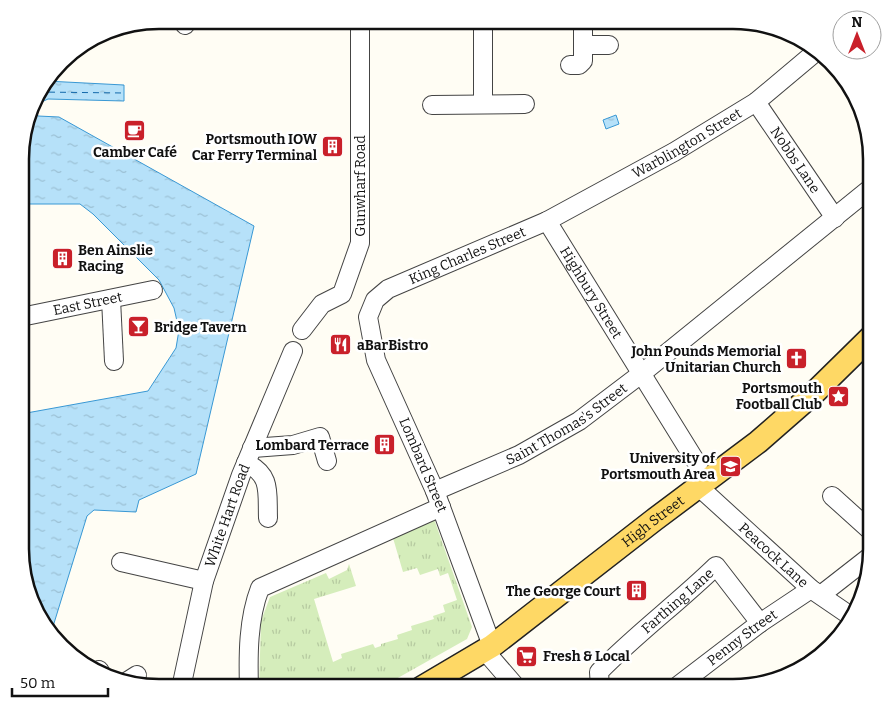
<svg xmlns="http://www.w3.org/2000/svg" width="892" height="708" viewBox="0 0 892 708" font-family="Bitter,serif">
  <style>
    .grass { fill: url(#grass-tufts) }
    .water { fill: url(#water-ripples); stroke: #3998d4 }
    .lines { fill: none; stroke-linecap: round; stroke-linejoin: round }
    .ferry { stroke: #1269ab; stroke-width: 1; stroke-dasharray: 6 5; stroke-linecap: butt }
    .minor-casing { stroke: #444; stroke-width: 20 }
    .major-casing { stroke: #222; stroke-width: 25 }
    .minor { stroke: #fff; stroke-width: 18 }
    .major { stroke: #fed865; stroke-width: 22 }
    .labels { text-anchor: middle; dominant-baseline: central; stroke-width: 5; stroke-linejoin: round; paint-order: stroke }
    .poi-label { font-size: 14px; font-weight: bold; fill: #111; stroke: #fff; text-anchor: end }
    .street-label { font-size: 14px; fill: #111; stroke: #fff }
    .rim { fill: none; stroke: #111; stroke-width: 2.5 }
  </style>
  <defs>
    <pattern id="grass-tufts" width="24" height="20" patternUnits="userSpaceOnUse" patternTransform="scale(1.25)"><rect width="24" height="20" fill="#d5edbb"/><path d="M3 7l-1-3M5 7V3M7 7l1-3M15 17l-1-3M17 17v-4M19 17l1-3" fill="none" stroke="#b6caa0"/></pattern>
    <pattern id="water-ripples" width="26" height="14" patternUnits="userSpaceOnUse" patternTransform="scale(1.25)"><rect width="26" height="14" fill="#b6e1f9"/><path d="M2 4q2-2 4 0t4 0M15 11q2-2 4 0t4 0" fill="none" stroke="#9bc0d4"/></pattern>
  </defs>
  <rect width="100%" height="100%" fill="#fffdf4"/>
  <polygon class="grass" points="433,516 472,627 467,639 380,688 259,688 261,621 270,597 326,573 329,579 347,570 349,564 356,586 314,599 333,662 342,658 341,654 373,644 375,648 381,646 381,644 398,639 397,635 412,630 411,626 434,619 433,616 445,612 443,605 457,600 448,573 440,576 438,569 420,575 417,568 403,572 393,538"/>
  <g class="water">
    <path d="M46 81 124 85V101L48 99 33 106 38 116 59 117 254 226 196 474 139 500 136 512 94 510 87 516 51 633 34 610 20 559 21 414 148 391 176 348 179 330 174 308 159 280 93 214 80 204H21C21 163 18 114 46 81Z"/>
    <polygon points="616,115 619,124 606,129 603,120"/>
  </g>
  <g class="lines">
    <polyline class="ferry" points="38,92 124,93"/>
    <defs>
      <g id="minor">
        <polyline points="483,20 483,104"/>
        <polyline points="185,25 188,20"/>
        <polyline points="583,45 609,45"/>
        <polyline points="570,65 579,65 583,61 583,20"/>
        <path id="s1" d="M756 102 835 218"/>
        <polyline points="432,105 525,104"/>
        <path id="s2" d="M547 221 698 465"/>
        <polyline points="111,299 114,361"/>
        <path id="s3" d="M21 317 153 290"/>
        <polyline points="302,330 322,304 342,294 360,243 360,20"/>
        <polyline points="252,448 293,445 320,437 327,461"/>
        <path d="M246 463C272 475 267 493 268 518"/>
        <path id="s4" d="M699 487 811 589 852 617"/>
        <path id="s5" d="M435 491 519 455 579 421 641 374 872 187"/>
        <polyline points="832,496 872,532"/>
        <polyline points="121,562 204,581"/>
        <polyline points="822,594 872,555"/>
        <path id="s6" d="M492 646 435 491 376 360 368 317 375 300 388 289 547 221 674 152 756 102 818 50"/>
        <polyline points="485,651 517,688"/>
        <polyline points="99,670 102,675"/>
        <polyline points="126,682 137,675"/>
        <path id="s7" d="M181 688 204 581 241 475 293 351"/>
        <path d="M249 688C248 655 248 619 260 588L441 507"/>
        <path id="s8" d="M600 688 599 672C636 634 678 603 716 566L760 623"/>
        <path id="s9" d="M675 688 760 623 811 589"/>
      </g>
      <g id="major">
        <path id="s10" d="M421 688 492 646 654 520 758 442 814 393 872 336"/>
      </g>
    </defs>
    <use href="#minor" class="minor-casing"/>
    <use href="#major" class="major-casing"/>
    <use href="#minor" class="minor"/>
    <use href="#major" class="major"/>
  </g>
  <defs>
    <symbol id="cafe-square" viewBox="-11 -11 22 22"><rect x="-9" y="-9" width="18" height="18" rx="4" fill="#c9202a" stroke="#fff"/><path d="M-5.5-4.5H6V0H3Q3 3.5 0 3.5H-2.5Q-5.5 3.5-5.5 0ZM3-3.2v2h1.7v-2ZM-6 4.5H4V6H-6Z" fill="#fff"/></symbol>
    <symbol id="building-square" viewBox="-11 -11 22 22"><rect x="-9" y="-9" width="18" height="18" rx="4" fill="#c9202a" stroke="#fff"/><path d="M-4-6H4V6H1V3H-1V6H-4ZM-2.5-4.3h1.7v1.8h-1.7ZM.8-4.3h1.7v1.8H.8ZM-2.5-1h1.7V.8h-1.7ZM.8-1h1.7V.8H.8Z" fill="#fff"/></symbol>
    <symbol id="bar-square" viewBox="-11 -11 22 22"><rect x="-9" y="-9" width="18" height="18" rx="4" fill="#c9202a" stroke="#fff"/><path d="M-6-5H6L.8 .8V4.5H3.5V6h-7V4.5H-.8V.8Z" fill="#fff"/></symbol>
    <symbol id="restaurant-square" viewBox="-11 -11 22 22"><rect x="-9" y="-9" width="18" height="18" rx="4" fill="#c9202a" stroke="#fff"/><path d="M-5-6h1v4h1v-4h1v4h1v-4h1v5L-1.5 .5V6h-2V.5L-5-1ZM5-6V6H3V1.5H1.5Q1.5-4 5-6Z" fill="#fff"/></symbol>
    <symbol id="church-square" viewBox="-11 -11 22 22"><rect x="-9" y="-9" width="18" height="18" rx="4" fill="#c9202a" stroke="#fff"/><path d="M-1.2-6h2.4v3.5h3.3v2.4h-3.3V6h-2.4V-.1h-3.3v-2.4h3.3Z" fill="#fff"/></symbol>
    <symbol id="sight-square" viewBox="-11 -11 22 22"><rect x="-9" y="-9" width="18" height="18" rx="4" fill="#c9202a" stroke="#fff"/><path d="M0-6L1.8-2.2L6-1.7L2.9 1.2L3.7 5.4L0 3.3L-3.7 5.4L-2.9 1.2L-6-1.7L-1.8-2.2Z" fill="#fff"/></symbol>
    <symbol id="university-square" viewBox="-11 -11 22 22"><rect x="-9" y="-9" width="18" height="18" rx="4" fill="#c9202a" stroke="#fff"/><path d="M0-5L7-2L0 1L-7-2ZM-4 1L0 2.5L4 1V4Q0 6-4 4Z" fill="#fff"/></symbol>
    <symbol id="supermarket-square" viewBox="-11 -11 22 22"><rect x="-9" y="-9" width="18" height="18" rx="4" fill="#c9202a" stroke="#fff"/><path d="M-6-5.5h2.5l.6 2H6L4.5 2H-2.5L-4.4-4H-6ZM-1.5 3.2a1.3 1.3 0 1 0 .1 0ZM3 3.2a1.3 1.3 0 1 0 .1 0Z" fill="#fff"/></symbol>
  </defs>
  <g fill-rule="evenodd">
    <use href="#cafe-square" x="122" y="118" width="25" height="25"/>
    <use href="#building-square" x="320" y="134" width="25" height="25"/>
    <use href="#building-square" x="50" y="246" width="25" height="25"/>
    <use href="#bar-square" x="126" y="314" width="25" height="25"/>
    <use href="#restaurant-square" x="328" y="332" width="25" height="25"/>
    <use href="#church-square" x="784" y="346" width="25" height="25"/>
    <use href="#sight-square" x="826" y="384" width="25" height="25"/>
    <use href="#building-square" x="372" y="432" width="25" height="25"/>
    <use href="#university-square" x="718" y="454" width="25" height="25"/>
    <use href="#building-square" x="624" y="578" width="25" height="25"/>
    <use href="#supermarket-square" x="514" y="644" width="25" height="25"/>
  </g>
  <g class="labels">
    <g class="poi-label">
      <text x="317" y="139">Portsmouth IOW<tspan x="317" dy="16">Car Ferry Terminal</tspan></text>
      <text x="135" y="152" text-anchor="middle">Camber Café</text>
      <text x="78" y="250" text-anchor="start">Ben Ainslie<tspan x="78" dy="16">Racing</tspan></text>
      <text x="154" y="327" text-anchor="start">Bridge Tavern</text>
      <text x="357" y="345" text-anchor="start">aBarBistro</text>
      <text x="781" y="351">John Pounds Memorial<tspan x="781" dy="16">Unitarian Church</tspan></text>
      <text x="822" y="388">Portsmouth<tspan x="822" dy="16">Football Club</tspan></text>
      <text x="369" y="445">Lombard Terrace</text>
      <text x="715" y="458">University of<tspan x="715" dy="16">Portsmouth Area</tspan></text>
      <text x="621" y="591">The George Court</text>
      <text x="543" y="656" text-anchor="start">Fresh &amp; Local</text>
    </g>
    <g class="street-label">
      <text stroke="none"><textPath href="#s6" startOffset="721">Warblington Street</textPath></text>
      <text stroke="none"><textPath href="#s1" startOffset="70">Nobbs Lane</textPath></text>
      <text transform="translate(360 186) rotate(-90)">Gunwharf Road</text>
      <text stroke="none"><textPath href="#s6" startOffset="474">King Charles Street</textPath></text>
      <text stroke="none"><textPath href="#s2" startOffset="84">Highbury Street</textPath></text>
      <text stroke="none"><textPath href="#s3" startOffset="68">East Street</textPath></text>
      <text stroke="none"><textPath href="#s5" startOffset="148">Saint Thomas's Street</textPath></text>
      <text transform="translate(423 465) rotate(67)">Lombard Street</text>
      <text stroke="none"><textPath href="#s7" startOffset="179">White Hart Road</textPath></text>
      <text stroke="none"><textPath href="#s10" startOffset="286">High Street</textPath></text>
      <text stroke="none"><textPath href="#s4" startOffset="101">Peacock Lane</textPath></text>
      <text stroke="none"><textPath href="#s8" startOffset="122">Farthing Lane</textPath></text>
      <text stroke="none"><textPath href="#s9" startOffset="84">Penny Street</textPath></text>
    </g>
  </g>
  <path d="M0 0H892V708H0ZM159 29H733A130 130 0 0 1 863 159V549A130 130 0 0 1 733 679H159A130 130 0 0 1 29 549V159A130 130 0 0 1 159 29Z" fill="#fff" fill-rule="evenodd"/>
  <path class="rim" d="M159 29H733A130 130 0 0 1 863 159V549A130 130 0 0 1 733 679H159A130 130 0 0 1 29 549V159A130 130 0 0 1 159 29Z"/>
  <g transform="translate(857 35)"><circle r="24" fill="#ffffff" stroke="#a0a0a0"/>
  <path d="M0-4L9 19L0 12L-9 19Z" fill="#c9202a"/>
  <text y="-8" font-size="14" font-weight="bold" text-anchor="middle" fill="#111111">N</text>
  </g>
  <path d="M12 688v8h96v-8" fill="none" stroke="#111111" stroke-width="2.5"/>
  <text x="20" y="688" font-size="15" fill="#111111" stroke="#ffffff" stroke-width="4" paint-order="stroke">50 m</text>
</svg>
